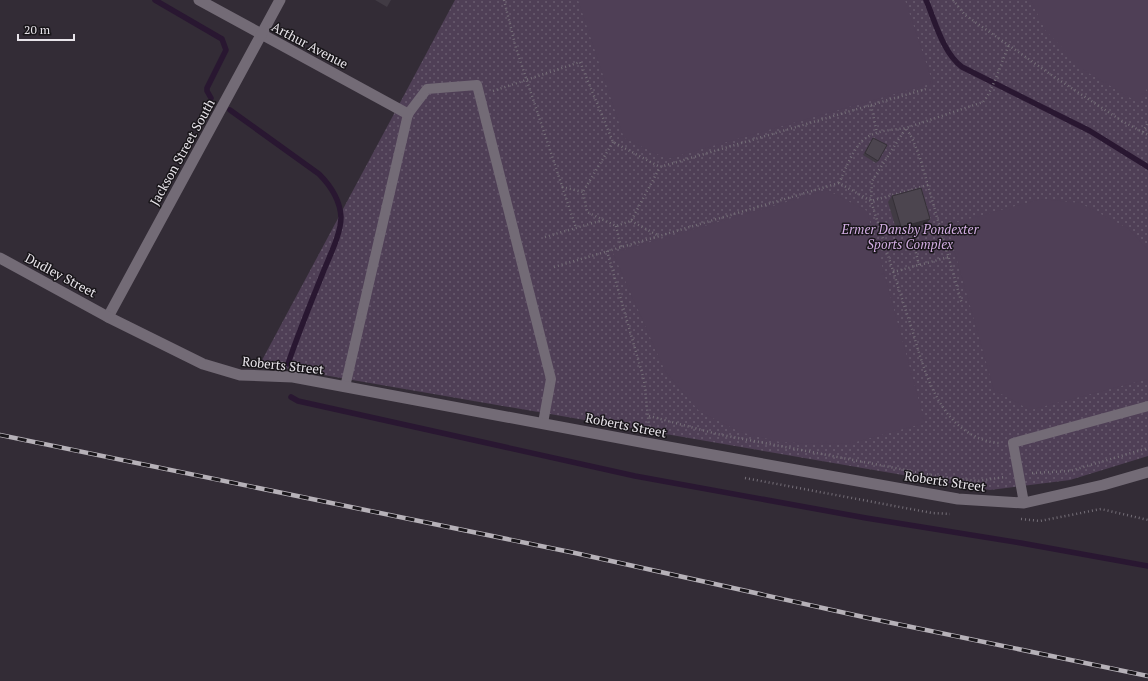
<svg xmlns="http://www.w3.org/2000/svg" width="1148" height="681" viewBox="0 0 1148 681" font-family="'PT Serif',serif">
  <style>
    .green { fill: url(#green-dots) }
    .pitch { fill: #4f3f56 }
    .lines { fill: none; stroke-linecap: round; stroke-linejoin: round }
    .stream { stroke: #291731; stroke-width: 5.5 }
    .path { stroke: #756f78; stroke-width: 2.5; stroke-dasharray: 1 3; stroke-linecap: butt }
    .service { stroke: #736b76; stroke-width: 10 }
    .minor { stroke: #736b76; stroke-width: 11 }
    .tertiary { stroke: #736b76; stroke-width: 11 }
    .rail-casing { stroke: #b6b1b8; stroke-width: 4.5 }
    .rail { stroke: #19161a; stroke-width: 3; stroke-dasharray: 9; stroke-linecap: butt }
    .wall { fill: #413b44 }
    .shaded-wall { fill: #353037 }
    .building { fill: #4c454f; stroke: #353037 }
    .labels { text-anchor: middle; dominant-baseline: central; stroke-width: 3; stroke-linejoin: round; paint-order: stroke }
    .street-label { font-size: 13px; fill: #e8e4ea; stroke: #19161a }
    .park-label { font-size: 13px; font-style: italic; fill: #d3aee3; stroke: #19161a }
  </style>
  <defs>
    <pattern id="green-dots" width="8" height="8" patternUnits="userSpaceOnUse"><rect width="8" height="8" fill="#4f3f56"/><path d="M2 2h.1M6 6h.1" fill="none" stroke="#685b6e" stroke-width="1.8" stroke-linecap="round"/></pattern>
  </defs>
  <rect width="100%" height="100%" fill="#332c36"/>
  <polygon class="green" points="455,0 1148,0 1148,456 1070,480 990,490 260,364"/>
  <g class="pitch">
    <polygon points="578,0 905,0 933,83 667,159 624,138"/>
    <polygon points="1031,0 1148,0 1148,87 1139,103 1085,71 1045,30"/>
    <polygon points="827,190 867,211 925,423 852,443 817,444 780,442 740,432 699,411 665,371 613,253"/>
    <polygon points="1041,199 1080,203 1129,229 1148,250 1148,379 1030,410 994,390 947,225"/>
  </g>
  <g class="lines">
    <g class="stream">
      <polyline points="155,0 222,39 226,50 207,88 207,91 211,98"/>
      <path d="M926 0C935 21 943 53 962 67L1090 131 1148 167"/>
      <path d="M230 110 319 174C331 186 340 200 341 217 341 235 328 259 322 275 310 305 298 334 288 364"/>
      <polyline points="291,397 298,401 635,476 866,518 1021,543 1148,566"/>
    </g>
    <g class="path">
      <polyline points="504,0 516,48 576,228"/>
      <polyline points="953,0 965,15 1053,76 1122,121 1148,135"/>
      <polyline points="493,91 580,62 613,142 660,167 871,105 877,133"/>
      <polyline points="871,105 926,89"/>
      <polyline points="1143,132 1148,122"/>
      <polyline points="613,142 583,192 587,212 616,226 631,221 660,167"/>
      <path d="M839 183C845 171 854 145 866 138 877 130 893 130 906 128L912 138 920 158 962 304"/>
      <path d="M928 185 871 201 872 181 906 128 983 102C992 93 1003 58 1009 45"/>
      <polyline points="562,187 583,192"/>
      <polyline points="631,221 659,236"/>
      <polyline points="616,226 621,247"/>
      <polyline points="910,229 919,265"/>
      <polyline points="545,237 603,220"/>
      <polyline points="607,251 644,380 649,426"/>
      <path d="M554 267 839 183 871 201C884 243 897 284 911 326 920 356 928 388 947 413 959 429 979 442 999 443"/>
      <polyline points="893,272 949,257"/>
      <polyline points="649,416 717,434 942,477 978,481 1005,477"/>
      <polyline points="1032,473 1070,471 1148,448"/>
      <polyline points="745,478 932,513 950,514"/>
      <polyline points="1021,519 1040,521 1101,509 1148,520"/>
    </g>
    <g class="service">
      <polyline points="345,387 408,114 427,89 477,85 551,379 543,423"/>
      <polyline points="1024,503 1013,443 1148,406"/>
    </g>
    <g class="minor">
      <polyline points="199,0 408,114"/>
      <polyline points="108,317 280,0"/>
    </g>
    <polyline class="tertiary" points="0,258 108,317 203,364 240,375 293,377 646,443 958,499 1024,503 1103,485 1148,472"/>
    <defs>
      <polyline id="rail" points="0,435 575,553 868,618 1148,676"/>
    </defs>
    <use href="#rail" class="rail-casing"/>
    <use href="#rail" class="rail"/>
  </g>
  <g class="wall">
    <polygon points="375,0 391,0 387,7"/>
    <polygon points="873,138 878,161 876,163 863,155"/>
    <polygon points="892,196 930,219 926,224 897,232 888,202"/>
  </g>
  <polygon class="shaded-wall" points="930,219 926,224 897,232 901,227"/>
  <g class="building">
    <polygon points="873,138 887,145 878,161 865,153"/>
    <polygon points="921,188 930,219 901,227 892,196"/>
  </g>
  <g class="labels">
    <g class="street-label">
      <text transform="translate(310 45) rotate(28)">Arthur Avenue</text>
      <text transform="translate(182 152) rotate(-61)">Jackson Street South</text>
      <text transform="translate(61 275) rotate(28)">Dudley Street</text>
      <text transform="translate(283 365) rotate(6)">Roberts Street</text>
      <text transform="translate(626 425) rotate(11)">Roberts Street</text>
      <text transform="translate(945 481) rotate(8)">Roberts Street</text>
    </g>
    <g class="park-label">
      <text x="910" y="229">Ermer Dansby Pondexter<tspan x="910" dy="15">Sports Complex</tspan></text>
    </g>
  </g>
  <path d="M18 34v6h56v-6" fill="none" stroke="#e8e4ea" stroke-width="2"/>
  <text x="24" y="34" font-size="12" fill="#e8e4ea" stroke="#19161a" stroke-width="3" paint-order="stroke">20 m</text>
</svg>
